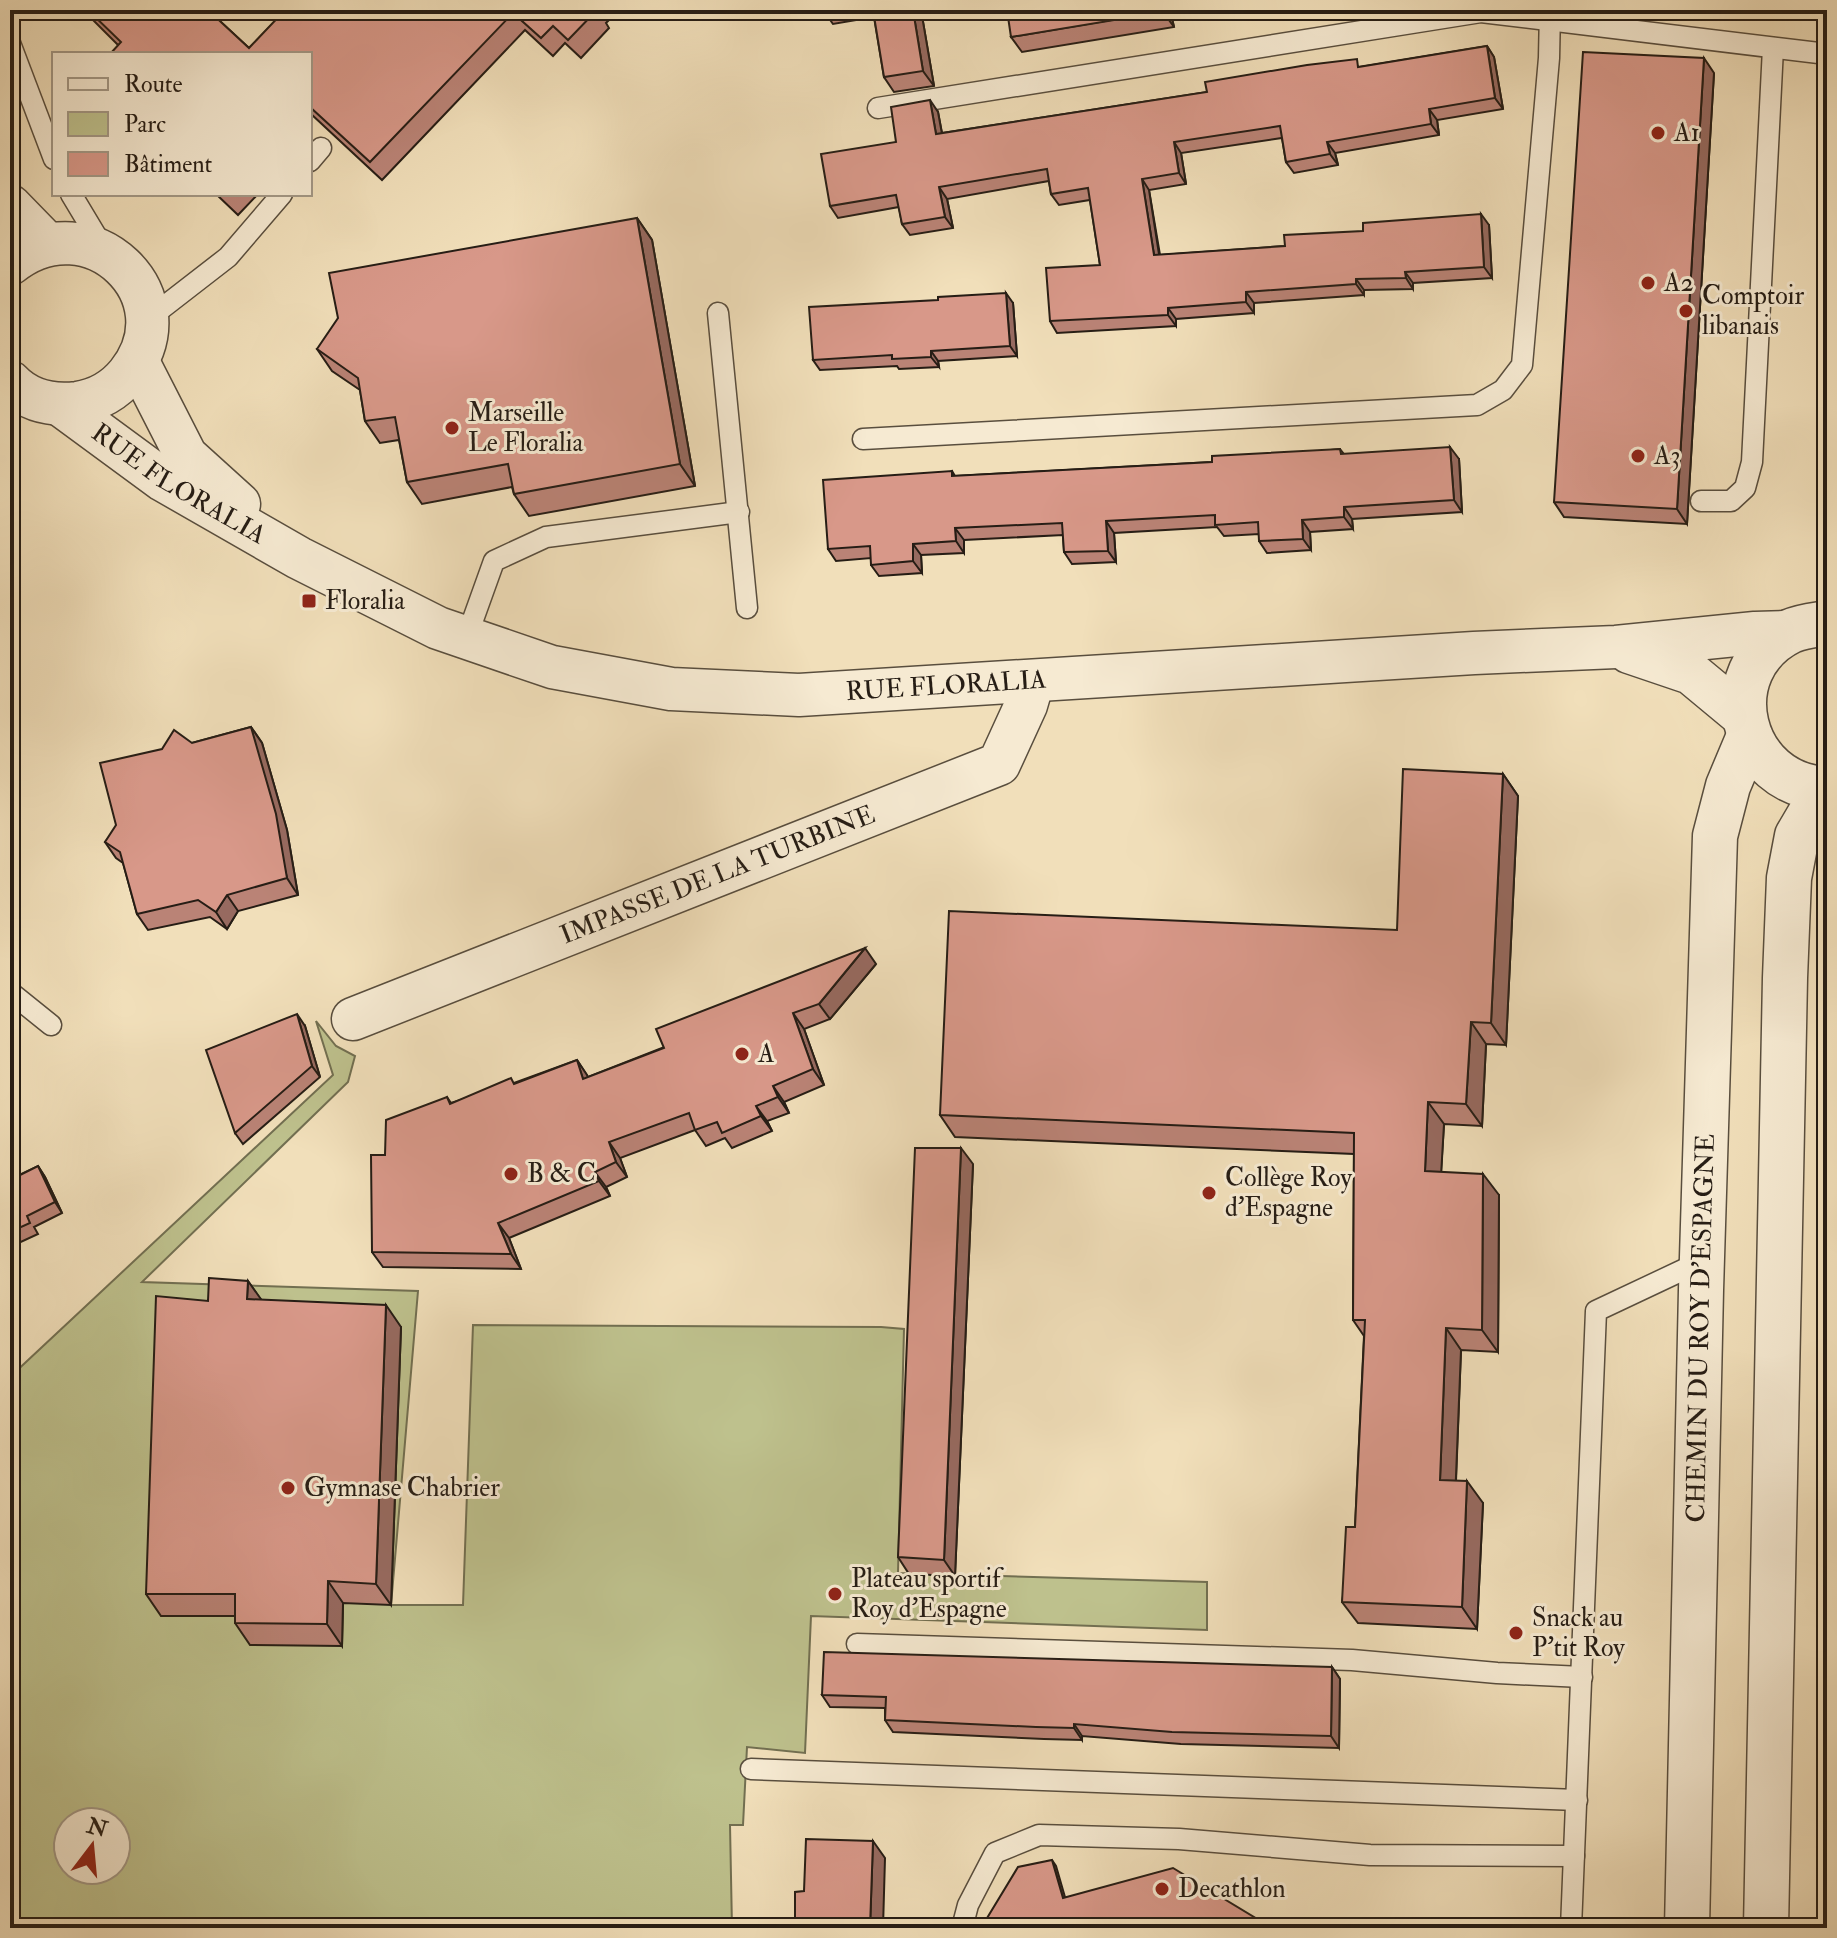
<svg xmlns="http://www.w3.org/2000/svg" width="1837" height="1938" viewBox="0 0 1837 1938" font-family="'IM FELL Double Pica',serif">
  <style>
    .green { fill: #bec18d; stroke: #726f51; stroke-width: 2; fill-rule: evenodd }
    .lines { fill: none; stroke-linecap: round; stroke-linejoin: round }
    .service-casing { stroke: #594e3e; stroke-width: 23 }
    .minor-casing { stroke: #594e3e; stroke-width: 45 }
    .tertiary-casing { stroke: #594e3e; stroke-width: 47 }
    .service { stroke: #f6ead2; stroke-width: 20 }
    .minor { stroke: #f6ead2; stroke-width: 42 }
    .tertiary { stroke: #f6ead2; stroke-width: 44 }
    .wall { fill: #ba8376; stroke: #261d15; stroke-width: 2 }
    .shaded-wall { fill: #976a60; stroke: #261d15; stroke-width: 2 }
    .building { fill: #d89889; stroke: #261d15; stroke-width: 2 }
    .poi-dot { fill: #8f2418; stroke: #f6ead2; stroke-width: 3 }
    .labels { text-anchor: middle; dominant-baseline: central; stroke-width: 6; stroke-linejoin: round; paint-order: stroke }
    .poi-label { font-size: 26px; fill: #261d15; stroke: #f6ead2; text-anchor: start }
    .street-label { font-size: 26px; fill: #261d15; stroke: #f6ead2 }
  </style>
  <rect width="100%" height="100%" fill="#f1dfba"/>
  <filter id="stains"><feTurbulence type="fractalNoise" baseFrequency=".0025" numOctaves="4"/><feColorMatrix values="0 0 0 0 .2 0 0 0 0 .09 0 0 0 0 .02 0 0 0 .5 -.17"/></filter>
  <radialGradient id="worn" r=".72"><stop offset=".6" stop-color="#630" stop-opacity="0"/><stop offset="1" stop-color="#630" stop-opacity=".3"/></radialGradient>
  <path class="green" d="M316 1021 336 1046 355 1056 348 1082 142 1282 418 1291 391 1605H463L473 1325 881 1327 904 1329 898 1573 1207 1582V1630L811 1616 805 1753 747 1747 743 1825H730L732 1928H10V1377L333 1075ZM68 1822H116V1870H68Z"/>
  <g class="lines">
    <defs>
      <g id="service">
        <polyline points="10,43 54,159"/>
        <polyline points="878,108 1481,12 1827,54"/>
        <polyline points="310,161 321,148"/>
        <polyline points="71,194 104,249"/>
        <polyline points="718,313 747,608"/>
        <polyline points="148,319 228,257 282,194"/>
        <polyline points="863,439 1477,405 1503,390 1522,365 1549,58 1550,10"/>
        <polyline points="1701,501 1731,501 1745,488 1752,462 1773,48"/>
        <polyline points="466,639 494,561 546,537 739,512"/>
        <polyline points="10,992 51,1025"/>
        <polyline points="857,1644 1352,1660 1497,1673 1582,1677"/>
        <polyline points="751,1769 1577,1800"/>
        <polyline points="962,1928 968,1905 995,1853 1039,1835 1179,1839 1370,1855 1574,1856"/>
        <polyline points="1571,1928 1596,1311 1702,1261"/>
      </g>
      <g id="minor">
        <polyline points="10,206 47,244"/>
        <path d="M10 264C90 200 190 297 128 374 115 390 98 400 77 403 52 406 28 401 10 382"/>
        <polyline points="138,362 186,456 239,504"/>
        <path id="s1" d="M61 405 163 480 299 558 438 628 552 667 671 689 799 695 1474 653 1616 647 1755 633 1789 632"/>
        <polyline points="1629,652 1691,673 1744,717"/>
        <path id="s2" d="M353 1019 999 764 1026 705 1033 681"/>
      </g>
      <g id="tertiary">
        <path d="M1827 623C1815 625 1802 626 1791 631 1711 670 1740 786 1827 789"/>
        <path id="s3" d="M1687 1928 1701 1290 1715 836 1728 786 1749 736"/>
        <polyline points="1766,1928 1785,978 1789,878 1797,836 1824,790"/>
      </g>
    </defs>
    <use href="#service" class="service-casing"/>
    <use href="#minor" class="minor-casing"/>
    <use href="#tertiary" class="tertiary-casing"/>
    <use href="#service" class="service"/>
    <use href="#minor" class="minor"/>
    <use href="#tertiary" class="tertiary"/>
  </g>
  <g class="wall">
    <polygon points="83,10 208,10 249,48 286,10 619,10 606,23 609,28 581,58 565,43 553,56 525,30 382,180 310,113 310,54 118,45"/>
    <polygon points="823,10 921,10 934,86 894,92 884,77 874,17 833,24"/>
    <polygon points="1170,10 1174,27 1022,52 1011,37"/>
    <polygon points="1254,10 1271,10 1256,13"/>
    <polygon points="1487,46 1494,57 1503,109 1437,120 1439,135 1335,153 1338,165 1294,173 1286,162 1282,138 1181,153 1186,184 1149,190 1160,255 1285,246 1489,225 1492,278 1413,283 1413,289 1364,290 1364,295 1254,303 1254,313 1176,319 1176,326 1057,333 1050,321 1100,265 1090,200 1059,205 1051,194 1049,181 947,199 953,228 910,235 902,224 899,207 838,218 830,206 896,142 938,112 942,133 1207,92"/>
    <polygon points="1714,73 1687,524 1564,517 1554,502"/>
    <polygon points="216,194 258,194 238,215"/>
    <polygon points="637,218 652,240 695,486 529,516 514,494 512,487 422,504 407,482 399,440 380,443 365,421 360,390 332,371 317,349"/>
    <polygon points="1013,303 1017,356 938,361 939,367 899,369 897,366 820,370 813,360"/>
    <polygon points="1340,449 1344,454 1459,459 1462,512 1352,519 1353,529 1310,532 1311,550 1267,553 1259,541 1259,534 1224,536 1217,527 1114,533 1116,562 1072,564 1064,552 1063,535 964,540 964,553 921,555 922,573 879,576 871,565 871,558 836,561 828,549 952,471 955,476 1212,462"/>
    <polygon points="251,727 262,743 287,830 298,895 238,911 227,929 210,917 148,930 137,914 123,863 116,858 105,842 192,743"/>
    <polygon points="1503,774 1518,796 1506,1045 1486,1044 1482,1126 1444,1124 1441,1172 1499,1195 1498,1352 1461,1350 1456,1481 1483,1503 1477,1629 1358,1623 1342,1602 1355,1527 1364,1336 1353,1320 1354,1154 955,1137 940,1115 1397,930"/>
    <polygon points="876,964 830,1019 804,1029 824,1085 784,1102 789,1113 767,1121 772,1131 732,1148 725,1138 706,1146 695,1130 620,1158 627,1177 606,1187 610,1196 509,1238 521,1269 383,1267 372,1252 385,1155 447,1097 451,1103 514,1083 577,1060 588,1077"/>
    <polygon points="305,1026 320,1077 243,1144 235,1133"/>
    <polygon points="973,1164 955,1576 909,1574 898,1557"/>
    <polygon points="38,1166 45,1177 62,1213 34,1227 38,1234 10,1247 10,1178 11,1179"/>
    <polygon points="248,1281 261,1300 401,1327 391,1605 343,1603 342,1646 250,1645 235,1623 235,1616 161,1616 146,1594 208,1301"/>
    <polygon points="1332,1667 1340,1679 1339,1748 1181,1744 1082,1736 1082,1740 1044,1739 893,1732 885,1720 885,1708 830,1707 822,1695"/>
  </g>
  <g class="shaded-wall">
    <polygon points="913,10 921,10 934,86 923,71"/>
    <polygon points="1163,10 1170,10 1174,27 1163,12"/>
    <polygon points="1487,46 1494,57 1503,109 1495,98"/>
    <polygon points="1704,58 1714,73 1687,524 1677,509"/>
    <polygon points="930,100 938,112 944,145 936,134"/>
    <polygon points="1429,109 1437,120 1439,135 1431,124"/>
    <polygon points="1174,142 1181,153 1186,184 1179,173"/>
    <polygon points="1327,142 1335,153 1338,165 1330,154"/>
    <polygon points="1142,179 1149,190 1161,267 1154,255"/>
    <polygon points="939,187 947,199 953,228 945,217"/>
    <polygon points="1481,214 1489,225 1492,278 1484,267"/>
    <polygon points="637,218 652,240 695,486 680,464"/>
    <polygon points="1405,272 1413,283 1413,289 1406,278"/>
    <polygon points="1356,279 1364,290 1364,295 1356,284"/>
    <polygon points="1246,292 1254,303 1254,313 1246,302"/>
    <polygon points="1006,293 1013,303 1017,356 1010,346"/>
    <polygon points="1168,308 1176,319 1176,326 1168,315"/>
    <polygon points="931,351 938,361 939,367 931,357"/>
    <polygon points="1450,447 1459,459 1462,512 1454,500"/>
    <polygon points="1344,507 1352,519 1353,529 1344,517"/>
    <polygon points="1302,520 1310,532 1311,550 1303,539"/>
    <polygon points="1106,521 1114,533 1116,562 1108,551"/>
    <polygon points="955,528 964,540 964,553 956,541"/>
    <polygon points="913,544 921,555 922,573 913,561"/>
    <polygon points="251,727 262,743 287,830 298,895 287,878"/>
    <polygon points="1503,774 1518,796 1506,1045 1491,1023"/>
    <polygon points="227,895 238,911 227,929 216,912"/>
    <polygon points="865,948 876,964 830,1019 819,1004"/>
    <polygon points="793,1013 804,1029 824,1085 813,1069"/>
    <polygon points="297,1014 305,1026 320,1077 312,1066"/>
    <polygon points="1471,1022 1486,1044 1482,1126 1466,1104"/>
    <polygon points="577,1060 587,1075 594,1095 583,1079"/>
    <polygon points="773,1086 784,1102 789,1113 778,1097"/>
    <polygon points="1428,1102 1444,1124 1440,1193 1425,1171"/>
    <polygon points="756,1106 767,1121 772,1131 761,1116"/>
    <polygon points="609,1142 620,1158 627,1177 616,1162"/>
    <polygon points="961,1148 973,1164 955,1576 944,1560"/>
    <polygon points="38,1166 45,1177 62,1213 55,1202"/>
    <polygon points="595,1172 606,1187 610,1196 599,1181"/>
    <polygon points="1483,1174 1499,1195 1498,1352 1482,1330"/>
    <polygon points="498,1223 509,1238 521,1269 511,1254"/>
    <polygon points="248,1281 263,1302 247,1299"/>
    <polygon points="386,1305 401,1327 391,1605 376,1584"/>
    <polygon points="1446,1328 1461,1350 1455,1501 1440,1480"/>
    <polygon points="1467,1481 1483,1503 1477,1629 1462,1607"/>
    <polygon points="328,1581 343,1603 342,1646 327,1624"/>
    <polygon points="1332,1667 1340,1679 1339,1748 1331,1736"/>
    <polygon points="1074,1724 1082,1736 1082,1740 1074,1728"/>
    <polygon points="873,1841 885,1858 883,1928 870,1928"/>
    <polygon points="1052,1860 1056,1866 1067,1904 1063,1898"/>
  </g>
  <g class="building">
    <polygon points="88,10 208,10 249,48 285,10 597,10 568,40 553,26 541,38 513,13 370,162 310,107 310,54 110,54 121,42"/>
    <polygon points="873,10 913,10 923,71 884,77"/>
    <polygon points="1007,10 1163,10 1163,12 1011,37"/>
    <polygon points="1487,46 1495,98 1429,109 1431,124 1327,142 1330,154 1286,162 1280,126 1174,142 1179,173 1142,179 1154,255 1285,246 1284,235 1363,231 1363,223 1481,214 1484,267 1405,272 1406,278 1356,279 1356,284 1246,292 1246,302 1168,308 1168,315 1050,321 1046,268 1100,265 1088,188 1051,194 1047,169 939,187 945,217 902,224 896,195 830,206 821,154 896,142 891,107 930,100 936,134 1207,92 1205,82 1307,65 1357,59 1358,67"/>
    <polygon points="1583,52 1704,58 1677,509 1554,502"/>
    <polygon points="637,218 680,464 514,494 508,464 407,482 395,417 365,421 358,378 317,349 338,318 329,273"/>
    <polygon points="1006,293 1010,346 931,351 931,357 892,359 892,355 813,360 809,307 938,300 938,297"/>
    <polygon points="1450,447 1454,500 1344,507 1344,517 1302,520 1303,539 1259,541 1258,522 1215,525 1215,515 1106,521 1108,551 1064,552 1062,523 955,528 956,541 913,544 913,561 871,565 870,546 828,549 823,480 952,471 952,476 1212,462 1212,456 1340,449 1341,454"/>
    <polygon points="251,727 276,814 287,878 227,895 216,912 198,900 137,914 120,852 105,842 116,825 100,763 162,749 174,730 192,743"/>
    <polygon points="1403,769 1503,774 1491,1023 1471,1022 1466,1104 1428,1102 1425,1171 1483,1174 1482,1330 1446,1328 1440,1480 1467,1481 1462,1607 1342,1602 1346,1527 1355,1527 1365,1320 1353,1320 1354,1133 940,1115 949,911 1397,930"/>
    <polygon points="865,948 819,1004 793,1013 813,1069 773,1086 778,1097 756,1106 761,1116 722,1133 717,1122 695,1130 689,1113 609,1142 616,1162 595,1172 599,1181 498,1223 511,1254 372,1252 371,1155 385,1155 386,1120 447,1097 450,1104 511,1078 514,1084 577,1060 583,1079 664,1048 656,1029"/>
    <polygon points="297,1014 312,1066 235,1133 206,1050"/>
    <polygon points="915,1148 961,1148 944,1560 898,1557"/>
    <polygon points="38,1166 55,1202 27,1216 30,1223 10,1232 10,1180"/>
    <polygon points="209,1278 248,1281 247,1299 386,1305 376,1584 328,1581 327,1624 235,1623 235,1594 146,1594 156,1296 208,1301"/>
    <polygon points="824,1652 1332,1667 1331,1736 1172,1732 1074,1724 1074,1728 1036,1727 885,1720 886,1697 822,1695"/>
    <polygon points="806,1839 873,1841 870,1928 795,1928 795,1892 804,1891"/>
    <polygon points="1052,1860 1063,1898 1173,1868 1272,1928 981,1928 1018,1867"/>
  </g>
  <g class="poi-dot">
    <circle cx="1658" cy="133" r="8"/>
    <circle cx="1648" cy="283" r="8"/>
    <circle cx="1686" cy="311" r="8"/>
    <circle cx="452" cy="428" r="8"/>
    <circle cx="1638" cy="456" r="8"/>
    <rect x="301" y="593" width="16" height="16" rx="4"/>
    <circle cx="742" cy="1054" r="8"/>
    <circle cx="511" cy="1174" r="8"/>
    <circle cx="1209" cy="1193" r="8"/>
    <circle cx="288" cy="1488" r="8"/>
    <circle cx="835" cy="1594" r="8"/>
    <circle cx="1516" cy="1633" r="8"/>
    <circle cx="1162" cy="1889" r="8"/>
  </g>
  <g class="labels">
    <g class="poi-label">
      <text x="1674" y="133">A1</text>
      <text x="1664" y="283">A2</text>
      <text x="1702" y="296">Comptoir<tspan x="1702" dy="30">libanais</tspan></text>
      <text x="468" y="413">Marseille<tspan x="468" dy="30">Le Floralia</tspan></text>
      <text x="1654" y="456">A3</text>
      <text x="325" y="601">Floralia</text>
      <text x="758" y="1054">A</text>
      <text x="527" y="1174">B &amp; C</text>
      <text x="1225" y="1178">Collège Roy<tspan x="1225" dy="30">d'Espagne</tspan></text>
      <text x="304" y="1488">Gymnase Chabrier</text>
      <text x="851" y="1579">Plateau sportif<tspan x="851" dy="30">Roy d'Espagne</tspan></text>
      <text x="1532" y="1618">Snack au<tspan x="1532" dy="30">P'tit Roy</tspan></text>
      <text x="1178" y="1889">Decathlon</text>
    </g>
    <g class="street-label">
      <text stroke="none"><textPath href="#s1" startOffset="142">RUE FLORALIA</textPath></text>
      <text stroke="none"><textPath href="#s1" startOffset="956">RUE FLORALIA</textPath></text>
      <text stroke="none"><textPath href="#s2" startOffset="392">IMPASSE DE LA TURBINE</textPath></text>
      <text stroke="none"><textPath href="#s3" startOffset="600">CHEMIN DU ROY D'ESPAGNE</textPath></text>
    </g>
  </g>
  <rect width="1837" height="1938" fill="none" stroke="#f1dfba" stroke-width="40"/>
  <rect x="12" y="12" width="1813" height="1914" fill="none" stroke="#261d15" stroke-width="4"/>
  <rect x="20" y="20" width="1797" height="1898" fill="none" stroke="#261d15" stroke-width="2"/>
  <rect x="52" y="52" width="260" height="144" fill="#f6ead2" stroke="#a39886" stroke-width="2"/>
  <rect x="68" y="78" width="40" height="12" fill="#f6ead2" stroke="#a39886" stroke-width="2"/>
  <text x="124" y="92" font-size="24" fill="#261d15">Route</text>
  <rect x="68" y="112" width="40" height="24" fill="#bec18d" stroke="#a39886" stroke-width="2"/>
  <text x="124" y="132" font-size="24" fill="#261d15">Parc</text>
  <rect x="68" y="152" width="40" height="24" fill="#d89889" stroke="#a39886" stroke-width="2"/>
  <text x="124" y="172" font-size="24" fill="#261d15">Bâtiment</text>
  <g transform="translate(92 1846) rotate(16)"><circle r="38" fill="#f6ead2" stroke="#a39886" stroke-width="2"/>
  <path d="M0-6L14 30L0 20L-14 30Z" fill="#8f2418"/>
  <text y="-12" font-size="22" font-weight="bold" text-anchor="middle" fill="#261d15">N</text>
  </g>
  <rect width="100%" height="100%" filter="url(#stains)"/>
  <rect width="100%" height="100%" fill="url(#worn)"/>
</svg>
